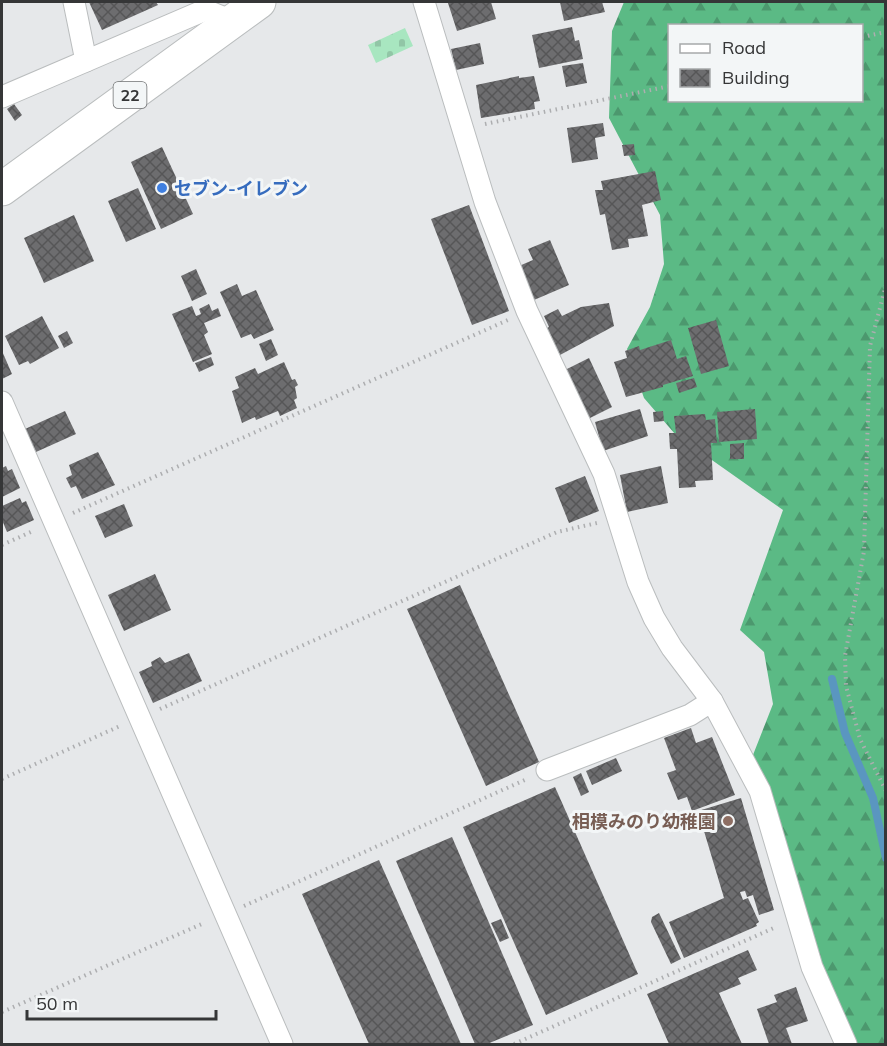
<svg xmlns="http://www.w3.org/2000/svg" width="887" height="1046" viewBox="0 0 887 1046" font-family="Mulish,'Noto Sans JP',sans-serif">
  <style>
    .forest { fill: url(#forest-firs); fill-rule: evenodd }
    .cemetery { fill: url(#cemetery-stones) }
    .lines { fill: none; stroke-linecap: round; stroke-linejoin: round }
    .stream { stroke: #5a96c0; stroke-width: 8 }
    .building { fill: url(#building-cross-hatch) }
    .minor-casing { stroke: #babdbe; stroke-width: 23 }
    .primary-casing { stroke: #babdbe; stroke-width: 35 }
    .path { stroke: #adaeb0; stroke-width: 4; stroke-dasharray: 1.5 4.5; stroke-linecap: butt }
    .minor { stroke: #fff; stroke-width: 21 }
    .primary { stroke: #fff; stroke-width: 33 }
    .shop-dot { fill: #3f7fe0; stroke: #f3f6f7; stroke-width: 2 }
    .education-dot { fill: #8d6e63; stroke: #f3f6f7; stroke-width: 2 }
    .labels { text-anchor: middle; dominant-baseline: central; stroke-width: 6; stroke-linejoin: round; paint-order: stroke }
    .shield { fill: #f3f6f7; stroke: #6e7071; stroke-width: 1.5 }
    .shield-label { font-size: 16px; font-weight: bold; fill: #353637 }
    .shop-label { font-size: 18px; font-weight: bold; fill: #366cbe; stroke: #f3f6f7; text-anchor: start }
    .education-label { font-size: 18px; font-weight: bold; fill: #785e54; stroke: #f3f6f7; text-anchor: end }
  </style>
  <defs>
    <pattern id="forest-firs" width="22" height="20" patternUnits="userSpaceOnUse" patternTransform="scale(1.5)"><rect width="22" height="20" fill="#5bba85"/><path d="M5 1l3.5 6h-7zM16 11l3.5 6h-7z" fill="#4c986e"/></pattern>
    <pattern id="cemetery-stones" width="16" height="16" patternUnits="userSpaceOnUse" patternTransform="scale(1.5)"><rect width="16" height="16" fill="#a8e6c0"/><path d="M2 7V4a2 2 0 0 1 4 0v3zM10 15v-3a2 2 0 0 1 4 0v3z" fill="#91c6a6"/></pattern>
    <pattern id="building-cross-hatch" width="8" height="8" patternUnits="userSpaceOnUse" patternTransform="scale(1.5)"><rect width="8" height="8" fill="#6d6d6f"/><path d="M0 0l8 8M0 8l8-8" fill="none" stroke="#565657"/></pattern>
  </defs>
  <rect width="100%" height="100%" fill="#e6e8ea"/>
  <path class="forest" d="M624 2H885V1044H846L751 760 773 704 764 652 740 630 783 510 675 434 644 398 627 349 650 307 664 264 660 215 609 118 612 31ZM670 26H862V100H670Z"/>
  <polygon class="cemetery" points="405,28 413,46 376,63 368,45"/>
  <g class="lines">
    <polyline class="stream" points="832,679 845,733 873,798 886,858"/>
  </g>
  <g class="building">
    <polygon points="89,2 156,2 158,5 102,30"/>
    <polygon points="452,2 491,2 496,19 457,31 448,3"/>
    <polygon points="560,2 602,2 605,12 564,21"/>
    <polygon points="572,27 575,41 579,40 583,59 539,68 532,35"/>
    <polygon points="480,43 484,64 456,70 451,49"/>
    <polygon points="583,63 587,83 566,87 562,66"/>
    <polygon points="519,76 519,78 534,76 540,101 534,102 535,109 481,118 476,85"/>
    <polygon points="14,104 22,115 15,121 7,109"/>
    <polygon points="603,123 605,136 595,138 598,159 572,163 567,128"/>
    <polygon points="634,144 635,155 624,156 622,145"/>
    <polygon points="162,147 193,214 161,229 131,162"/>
    <polygon points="655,171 661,200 642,205 648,236 628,239 629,247 612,250 605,214 600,215 595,190 603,190 601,181"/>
    <polygon points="138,188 156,229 126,242 108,201"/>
    <polygon points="469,205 509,311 472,325 431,219"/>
    <polygon points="74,215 94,261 44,283 24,238"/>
    <polygon points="550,240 569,285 534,300 519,266 533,260 528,249"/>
    <polygon points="196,269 207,294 192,301 181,276"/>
    <polygon points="237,284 242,296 256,290 274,330 254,339 251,334 241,338 220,292"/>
    <polygon points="609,303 614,326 560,355 547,328 549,327 544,316 558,309 562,316 581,307"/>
    <polygon points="209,304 212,311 218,308 221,316 204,323 208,332 204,335 212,354 193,362 172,314 192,306 196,316 201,314 199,309"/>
    <polygon points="42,316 59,348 30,364 28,361 19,365 5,336"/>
    <polygon points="716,320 729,366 701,374 688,328"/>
    <polygon points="67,331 73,343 64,348 58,336"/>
    <polygon points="271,339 278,355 266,361 259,344"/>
    <polygon points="671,340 677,359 686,356 693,376 663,385 663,387 626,397 614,362 627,358 625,351 639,346 640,350"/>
    <polygon points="2,351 12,374 2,379"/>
    <polygon points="211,357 214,365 199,372 195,363"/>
    <polygon points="589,358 612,407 588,419 565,370"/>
    <polygon points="284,362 292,380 295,379 298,385 295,387 297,398 294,400 297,408 280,416 278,411 256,420 255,417 242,423 232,391 239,388 235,377 255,368 258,374"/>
    <polygon points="694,378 697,387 679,393 676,383"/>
    <polygon points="640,409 648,436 603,451 595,422"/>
    <polygon points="755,409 757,439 719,442 717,412"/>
    <polygon points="65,411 76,434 36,452 25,429"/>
    <polygon points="663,411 664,421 654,422 653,412"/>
    <polygon points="705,414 706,420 715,419 717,443 711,443 713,480 695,481 696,487 679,488 677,449 670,449 669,433 676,433 674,416"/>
    <polygon points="744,443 744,459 730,459 730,444"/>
    <polygon points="98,452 115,485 82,499 76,486 71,488 66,478 72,475 69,465"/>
    <polygon points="6,466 8,471 12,469 20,488 2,497 2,468"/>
    <polygon points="661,466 668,503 627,512 620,475"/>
    <polygon points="585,476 599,511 569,523 555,488"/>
    <polygon points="20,498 22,503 26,501 34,520 7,532 2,520 2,506"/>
    <polygon points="124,504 133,526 105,538 95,516"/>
    <polygon points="155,574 171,610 124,631 108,595"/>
    <polygon points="460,585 539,762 486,786 407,609"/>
    <polygon points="189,653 202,681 153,703 139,672 152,666 151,662 160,657 165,663"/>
    <polygon points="691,728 696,743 712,737 735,795 692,811 687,797 678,800 667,773 676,770 664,738"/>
    <polygon points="616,758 622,771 592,785 586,771"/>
    <polygon points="581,773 589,792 581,796 573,777"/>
    <polygon points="555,787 638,974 546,1015 463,827"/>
    <polygon points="741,798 774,910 759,915 753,895 747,897 745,891 740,892 743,900 748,898 759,922 756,924 757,926 684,958 669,922 724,898 698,811"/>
    <polygon points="452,837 533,1025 487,1044 475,1044 396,861"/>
    <polygon points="379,860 461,1044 369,1044 302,894"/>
    <polygon points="659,913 681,959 671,964 651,922 652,917"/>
    <polygon points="501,919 509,938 500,942 491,923"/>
    <polygon points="748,950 757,970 738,978 741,984 719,993 742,1044 669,1044 647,994"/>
    <polygon points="796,987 808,1021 786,1028 792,1044 769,1044 757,1009 777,1002 774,995"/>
  </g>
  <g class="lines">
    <defs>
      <g id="minor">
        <polyline points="74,2 86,61"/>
        <polyline points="424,2 485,202 527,311 604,474 638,582 654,618 672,648 712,701 760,791 812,967 846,1044"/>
        <polyline points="2,97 205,10 232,21"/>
        <polyline points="2,402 282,1044"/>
        <polyline points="547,770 690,715 712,701"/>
      </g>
      <polyline id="primary" points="2,189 259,2"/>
    </defs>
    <use href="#minor" class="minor-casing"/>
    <use href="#primary" class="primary-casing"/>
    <g class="path">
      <polyline points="862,37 886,32"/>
      <polyline points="485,124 670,86"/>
      <polyline points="886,285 870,346 864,551 845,656 846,686 860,739 886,791"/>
      <polyline points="73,513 508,320"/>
      <polyline points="2,545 33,531"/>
      <polyline points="160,709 557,532 597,523"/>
      <polyline points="2,779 120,726"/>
      <polyline points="244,906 527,779"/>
      <polyline points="2,1012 204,923"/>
      <polyline points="514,1044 776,927"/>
    </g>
    <use href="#minor" class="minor"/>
    <use href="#primary" class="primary"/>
  </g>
  <circle class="shop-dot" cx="162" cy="188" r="6"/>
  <circle class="education-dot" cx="728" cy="821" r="6"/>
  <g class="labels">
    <rect class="shield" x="113.5" y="82" width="33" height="26" rx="4.5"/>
    <g class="shield-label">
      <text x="130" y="95">22</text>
    </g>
    <g class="shop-label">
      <text x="174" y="188">セブン-イレブン</text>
    </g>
    <g class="education-label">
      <text x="716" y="821">相模みのり幼稚園</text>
    </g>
  </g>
  <rect width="887" height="1046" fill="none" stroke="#353637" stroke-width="6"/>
  <rect x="668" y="24" width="195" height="78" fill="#f3f6f7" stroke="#a7a9aa" stroke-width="1.5"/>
  <rect x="680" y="44" width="30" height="9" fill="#ffffff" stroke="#a7a9aa" stroke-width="1.5"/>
  <text x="722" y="54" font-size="18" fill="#353637">Road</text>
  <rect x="680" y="69" width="30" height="18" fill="url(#building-cross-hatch)" stroke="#a7a9aa" stroke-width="1.5"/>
  <text x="722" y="84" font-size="18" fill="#353637">Building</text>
  <path d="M27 1010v9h189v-9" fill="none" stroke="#353637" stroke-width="3"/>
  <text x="36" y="1010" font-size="18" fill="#353637" stroke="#f3f6f7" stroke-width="4.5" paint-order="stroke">50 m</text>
</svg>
